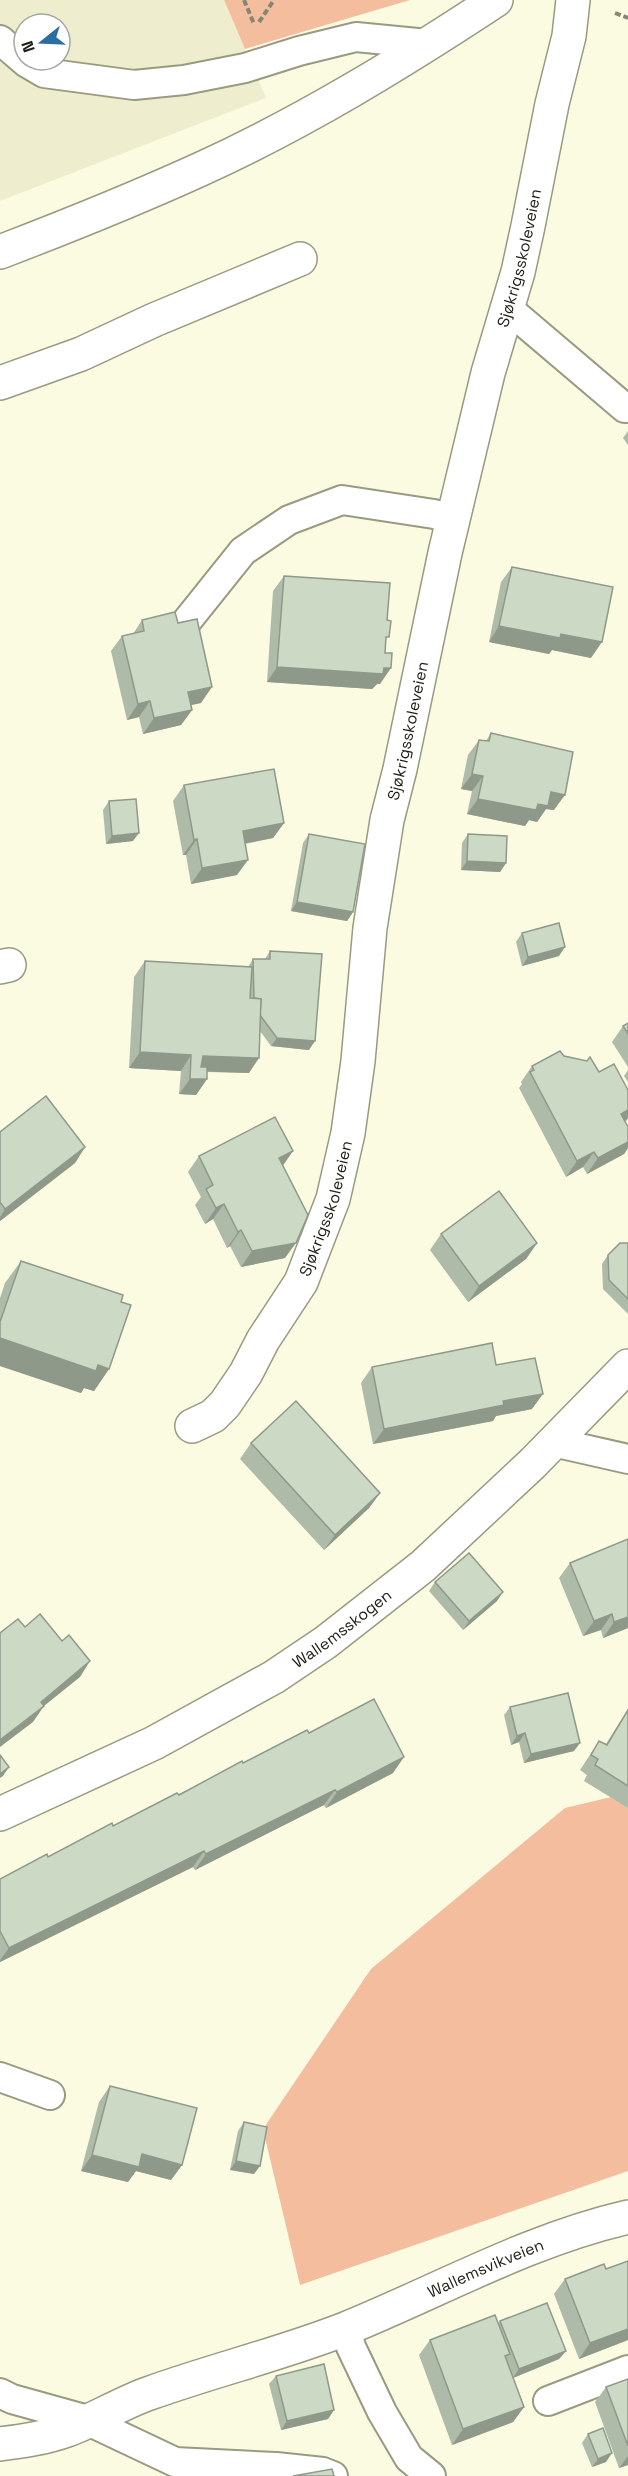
<svg xmlns="http://www.w3.org/2000/svg" width="628" height="2476" viewBox="0 0 628 2476" font-family="'Space Grotesk',sans-serif">
  <style>
    .built { fill: #eeeece; fill-rule: evenodd }
    .green { fill: #f4bd9e }
    .lines { fill: none; stroke-linecap: round; stroke-linejoin: round }
    .lane-casing { stroke: #9a9a83; stroke-width: 32 }
    .street-casing { stroke: #9a9a83; stroke-width: 36 }
    .path { stroke: #868675; stroke-width: 4; stroke-dasharray: 6 3; stroke-linecap: butt }
    .lane { stroke: #fff; stroke-width: 28 }
    .street { stroke: #fff; stroke-width: 33 }
    .wall { fill: #afbba9 }
    .shaded-wall { fill: #8f998a }
    .building { fill: #ccdac5; stroke: #8f998a; stroke-width: 1.5 }
    .labels { text-anchor: middle; dominant-baseline: central; stroke-width: 6; stroke-linejoin: round; paint-order: stroke }
    .street-label { font-size: 16px; fill: #1e1e15; stroke: #fff }
  </style>
  <rect width="100%" height="100%" fill="#fbfbe2"/>
  <path class="built" d="M0 0H224L266 98 0 201ZM24 24H60V60H24Z"/>
  <g class="green">
    <polygon points="224,0 410,0 245,49"/>
    <polygon points="628,1793 628,2171 300,2285 263,2129 371,1969 565,1808"/>
  </g>
  <g class="lines">
    <defs>
      <g id="lane">
        <polyline points="0,40 27,63 44,73 134,85 184,80 245,68 299,51 356,37 428,44"/>
        <polyline points="506,307 625,408"/>
        <polyline points="187,621 243,551 289,520 342,500 434,514 453,520 459,502"/>
        <polyline points="553,1442 628,1459"/>
        <polyline points="0,2077 50,2095"/>
        <polyline points="346,2328 351,2347 382,2412 409,2458 431,2476"/>
        <polyline points="0,2393 12,2399 84,2419 175,2462 276,2467 323,2472 333,2476"/>
        <polyline points="548,2401 628,2370"/>
      </g>
      <g id="street">
        <path d="M0 252C68 226 135 199 201 169 304 122 402 62 496 0"/>
        <polyline points="0,383 81,354 154,320 300,259"/>
        <polyline points="0,967 9,965"/>
        <path id="s1" d="M192 1426 213 1416 225 1404 246 1373 263 1340 301 1282 333 1199 348 1133 358 1061 370 928 387 820 400 769 445 553 488 373 518 272 528 226 552 104 569 36 573 0"/>
        <path id="s2" d="M0 1814 154 1743 274 1677 326 1642 423 1566 532 1464 628 1366"/>
        <path id="s3" d="M0 2444C23 2441 45 2438 67 2430 95 2420 121 2403 150 2393 214 2370 281 2354 345 2329 439 2291 528 2240 628 2217"/>
      </g>
    </defs>
    <use href="#lane" class="lane-casing"/>
    <use href="#street" class="street-casing"/>
    <g class="path">
      <polyline points="244,0 254,24"/>
      <polyline points="615,13 628,18"/>
      <polyline points="259,22 274,0"/>
    </g>
    <use href="#lane" class="lane"/>
    <use href="#street" class="street"/>
  </g>
  <g class="wall">
    <polygon points="628,431 628,445 623,438"/>
    <polygon points="512,567 591,658 552,650 549,654 489,642 501,582"/>
    <polygon points="284,576 386,642 380,684 377,684 372,689 267,682 273,591"/>
    <polygon points="142,620 201,703 191,705 192,710 181,725 143,734 139,717 127,720 111,651 122,636 133,634"/>
    <polygon points="491,733 554,810 546,809 537,822 529,820 525,826 467,814 472,791 461,789 468,755 479,740 486,741"/>
    <polygon points="184,785 284,823 273,838 245,844 237,875 191,884 186,855 183,855 173,801"/>
    <polygon points="109,801 133,841 106,844 103,810"/>
    <polygon points="309,834 353,912 347,921 291,911 303,843"/>
    <polygon points="468,834 506,863 500,872 461,870 462,843"/>
    <polygon points="522,933 559,956 522,966 516,942"/>
    <polygon points="270,951 309,1050 271,1046 260,1031 249,1073 207,1072 207,1079 196,1095 179,1094 181,1071 129,1068 134,977 145,961 248,967 253,959 265,959"/>
    <polygon points="628,1023 628,1067 612,1042 623,1026"/>
    <polygon points="564,1056 599,1072 628,1090 628,1118 625,1121 628,1127 628,1148 624,1154 587,1174 583,1167 566,1177 519,1088 522,1084 521,1082 532,1066"/>
    <polygon points="628,1070 628,1082 624,1076"/>
    <polygon points="0,1132 85,1147 75,1163 0,1221"/>
    <polygon points="199,1156 283,1166 285,1258 241,1267 230,1246 227,1248 213,1219 205,1224 195,1205 201,1197 188,1172"/>
    <polygon points="441,1234 537,1243 526,1259 468,1302 430,1250"/>
    <polygon points="628,1243 628,1314 603,1289 602,1264 608,1255"/>
    <polygon points="21,1261 121,1302 109,1369 94,1391 84,1388 81,1393 0,1366 0,1298 5,1283"/>
    <polygon points="372,1367 532,1409 496,1416 493,1421 373,1444 361,1383"/>
    <polygon points="251,1443 380,1493 369,1508 324,1550 240,1459"/>
    <polygon points="628,1539 628,1628 603,1638 601,1630 583,1636 559,1578 570,1563"/>
    <polygon points="435,1582 497,1601 463,1630 429,1591"/>
    <polygon points="510,1707 574,1751 524,1763 519,1742 511,1745 504,1715"/>
    <polygon points="628,1709 628,1808 584,1781 587,1775 580,1770 599,1741 606,1744"/>
    <polygon points="309,1733 393,1773 326,1808 324,1805 195,1870 193,1867 0,1962 0,1879 113,1826 243,1763"/>
    <polygon points="110,2086 182,2165 171,2180 136,2171 128,2182 81,2171 99,2102"/>
    <polygon points="244,2122 254,2174 230,2170 238,2131"/>
    <polygon points="606,2269 628,2340 579,2359 554,2294 565,2279"/>
    <polygon points="500,2321 566,2351 559,2359 513,2378 524,2407 513,2422 452,2445 419,2355 430,2340 498,2324"/>
    <polygon points="276,2376 334,2410 328,2419 281,2430 269,2384"/>
    <polygon points="628,2379 628,2465 619,2468 595,2402 606,2387"/>
    <polygon points="588,2434 606,2462 592,2467 582,2443"/>
  </g>
  <g class="shaded-wall">
    <polygon points="499,626 561,634 602,642 591,658 552,650 549,654 489,642"/>
    <polygon points="277,667 384,668 391,668 380,684 377,684 372,689 267,682"/>
    <polygon points="212,687 201,703 177,708 188,692"/>
    <polygon points="150,701 139,717 127,720 138,704"/>
    <polygon points="192,710 181,725 143,734 154,718"/>
    <polygon points="472,774 483,776 472,791 461,789"/>
    <polygon points="551,792 565,795 554,810 546,809 537,822 529,820 525,826 467,814 478,799"/>
    <polygon points="284,823 273,838 232,846 243,831"/>
    <polygon points="139,833 133,841 106,844 112,836"/>
    <polygon points="197,839 186,855 183,855 194,840"/>
    <polygon points="248,860 237,875 191,884 202,868"/>
    <polygon points="467,861 506,863 500,872 461,870"/>
    <polygon points="297,902 353,912 347,921 291,911"/>
    <polygon points="565,947 559,956 522,966 528,957"/>
    <polygon points="277,1038 315,1041 309,1050 271,1046"/>
    <polygon points="140,1052 191,1055 181,1071 129,1068"/>
    <polygon points="203,1056 259,1058 249,1073 192,1071"/>
    <polygon points="190,1079 207,1079 196,1095 179,1094"/>
    <polygon points="628,1110 628,1118 626,1121 610,1129 621,1114"/>
    <polygon points="628,1142 628,1148 624,1154 587,1174 598,1158"/>
    <polygon points="85,1147 75,1163 0,1221 0,1217 5,1209"/>
    <polygon points="293,1151 282,1167 279,1158"/>
    <polygon points="594,1152 583,1167 566,1177 577,1161"/>
    <polygon points="224,1204 213,1219 205,1224 216,1208"/>
    <polygon points="241,1230 230,1246 227,1248 238,1232"/>
    <polygon points="296,1243 285,1258 241,1267 252,1251"/>
    <polygon points="537,1243 526,1259 468,1302 479,1286"/>
    <polygon points="0,1338 98,1365 109,1369 94,1391 84,1388 81,1393 0,1366"/>
    <polygon points="543,1394 532,1409 496,1416 493,1421 373,1444 384,1429 503,1401"/>
    <polygon points="380,1493 369,1508 324,1550 335,1535"/>
    <polygon points="503,1592 497,1601 463,1630 469,1621"/>
    <polygon points="612,1614 601,1630 583,1636 594,1621"/>
    <polygon points="628,1617 628,1628 603,1638 614,1622"/>
    <polygon points="90,1661 80,1677 44,1706 33,1722 0,1747 0,1740 41,1702"/>
    <polygon points="525,1733 519,1742 511,1745 517,1736"/>
    <polygon points="580,1743 574,1751 524,1763 531,1754"/>
    <polygon points="404,1757 393,1773 326,1808 337,1792"/>
    <polygon points="9,1767 3,1776 0,1778 0,1774"/>
    <polygon points="335,1790 324,1805 195,1870 206,1854"/>
    <polygon points="204,1851 193,1867 0,1962 0,1960 9,1948"/>
    <polygon points="142,2154 182,2165 171,2180 136,2171 128,2182 81,2171 92,2155"/>
    <polygon points="236,2161 260,2166 254,2174 230,2170"/>
    <polygon points="628,2329 628,2340 579,2359 590,2343"/>
    <polygon points="566,2351 559,2359 513,2378 519,2369"/>
    <polygon points="524,2407 513,2422 452,2445 463,2429"/>
    <polygon points="334,2410 328,2419 281,2430 287,2421"/>
    <polygon points="612,2453 606,2462 592,2467 598,2459"/>
    <polygon points="628,2456 628,2465 619,2468"/>
  </g>
  <g class="building">
    <polygon points="512,567 613,587 602,642 561,634 560,638 499,626"/>
    <polygon points="284,576 390,583 387,620 391,621 389,637 386,637 385,653 392,653 391,668 384,668 383,674 277,667"/>
    <polygon points="175,612 178,623 197,619 212,687 188,692 192,710 154,718 150,701 138,704 122,636 144,631 142,620"/>
    <polygon points="491,733 573,752 565,795 551,792 548,806 538,804 536,810 478,799 483,776 472,774 479,740 489,741"/>
    <polygon points="274,769 284,823 243,831 248,860 202,868 197,839 194,840 184,785"/>
    <polygon points="136,799 139,833 112,836 109,801"/>
    <polygon points="309,834 365,844 353,912 297,902"/>
    <polygon points="468,834 507,836 506,863 467,861"/>
    <polygon points="559,923 565,947 528,957 522,933"/>
    <polygon points="270,951 322,954 315,1041 277,1038 260,1015 261,999 254,998 253,959 270,959"/>
    <polygon points="145,961 252,967 250,998 261,999 259,1058 203,1056 201,1067 207,1067 207,1079 190,1079 191,1055 140,1052"/>
    <polygon points="628,1023 628,1034 623,1026"/>
    <polygon points="560,1051 564,1056 587,1061 590,1057 599,1072 614,1064 628,1090 628,1110 621,1114 628,1127 628,1142 598,1158 594,1152 577,1161 530,1072 534,1070 532,1066"/>
    <polygon points="46,1096 85,1147 5,1209 0,1202 0,1132"/>
    <polygon points="275,1117 293,1151 279,1158 308,1215 296,1243 252,1251 241,1230 238,1232 224,1204 216,1208 206,1189 213,1185 199,1156"/>
    <polygon points="499,1191 537,1243 479,1286 441,1234"/>
    <polygon points="620,1243 628,1243 628,1299 609,1280 608,1255"/>
    <polygon points="21,1261 123,1295 121,1302 131,1305 109,1369 98,1365 96,1371 0,1338 0,1322"/>
    <polygon points="492,1343 496,1365 535,1358 543,1394 503,1401 504,1405 384,1429 372,1367"/>
    <polygon points="296,1401 380,1493 335,1535 251,1443"/>
    <polygon points="628,1539 628,1617 614,1622 612,1614 594,1621 570,1563"/>
    <polygon points="469,1553 503,1592 469,1621 435,1582"/>
    <polygon points="40,1614 62,1641 69,1635 90,1661 41,1702 44,1706 0,1740 0,1633 18,1619 25,1627"/>
    <polygon points="568,1693 580,1743 531,1754 525,1733 517,1736 510,1707"/>
    <polygon points="374,1699 404,1757 337,1792 335,1790 206,1854 204,1851 9,1948 0,1931 0,1879 47,1854 48,1857 112,1823 113,1826 177,1793 179,1795 242,1761 243,1763 307,1730 309,1733"/>
    <polygon points="628,1710 628,1786 595,1765 598,1759 591,1755 599,1741 607,1745"/>
    <polygon points="0,1755 9,1767 0,1774"/>
    <polygon points="110,2086 197,2108 182,2165 142,2154 139,2167 92,2155"/>
    <polygon points="244,2122 267,2127 260,2166 236,2161"/>
    <polygon points="628,2261 628,2329 590,2343 565,2279 604,2264 606,2269"/>
    <polygon points="547,2303 566,2351 519,2369 500,2321"/>
    <polygon points="495,2315 510,2354 505,2356 524,2407 463,2429 430,2340"/>
    <polygon points="324,2364 334,2410 287,2421 276,2376"/>
    <polygon points="628,2379 628,2446 606,2387"/>
    <polygon points="603,2428 612,2453 598,2459 588,2434"/>
    <polygon points="332,2469 334,2476 293,2476"/>
  </g>
  <g class="labels">
    <g class="street-label">
      <text stroke="none"><textPath href="#s1" startOffset="1234">Sjøkrigsskoleveien</textPath></text>
      <text stroke="none"><textPath href="#s1" startOffset="748">Sjøkrigsskoleveien</textPath></text>
      <text stroke="none"><textPath href="#s1" startOffset="262">Sjøkrigsskoleveien</textPath></text>
      <text stroke="none"><textPath href="#s2" startOffset="390">Wallemsskogen</textPath></text>
      <text stroke="none"><textPath href="#s3" startOffset="518">Wallemsvikveien</textPath></text>
    </g>
  </g>
  <g transform="translate(42 42) rotate(252)"><circle r="28" fill="#ffffff" stroke="#a5a5a1" stroke-width="1.5"/>
  <path d="M0-4.5L10 22L0 15L-10 22Z" fill="#2a6da2"/>
  <text y="-9" font-size="16" font-weight="bold" text-anchor="middle" fill="#1e1e15">N</text>
  </g>
</svg>
